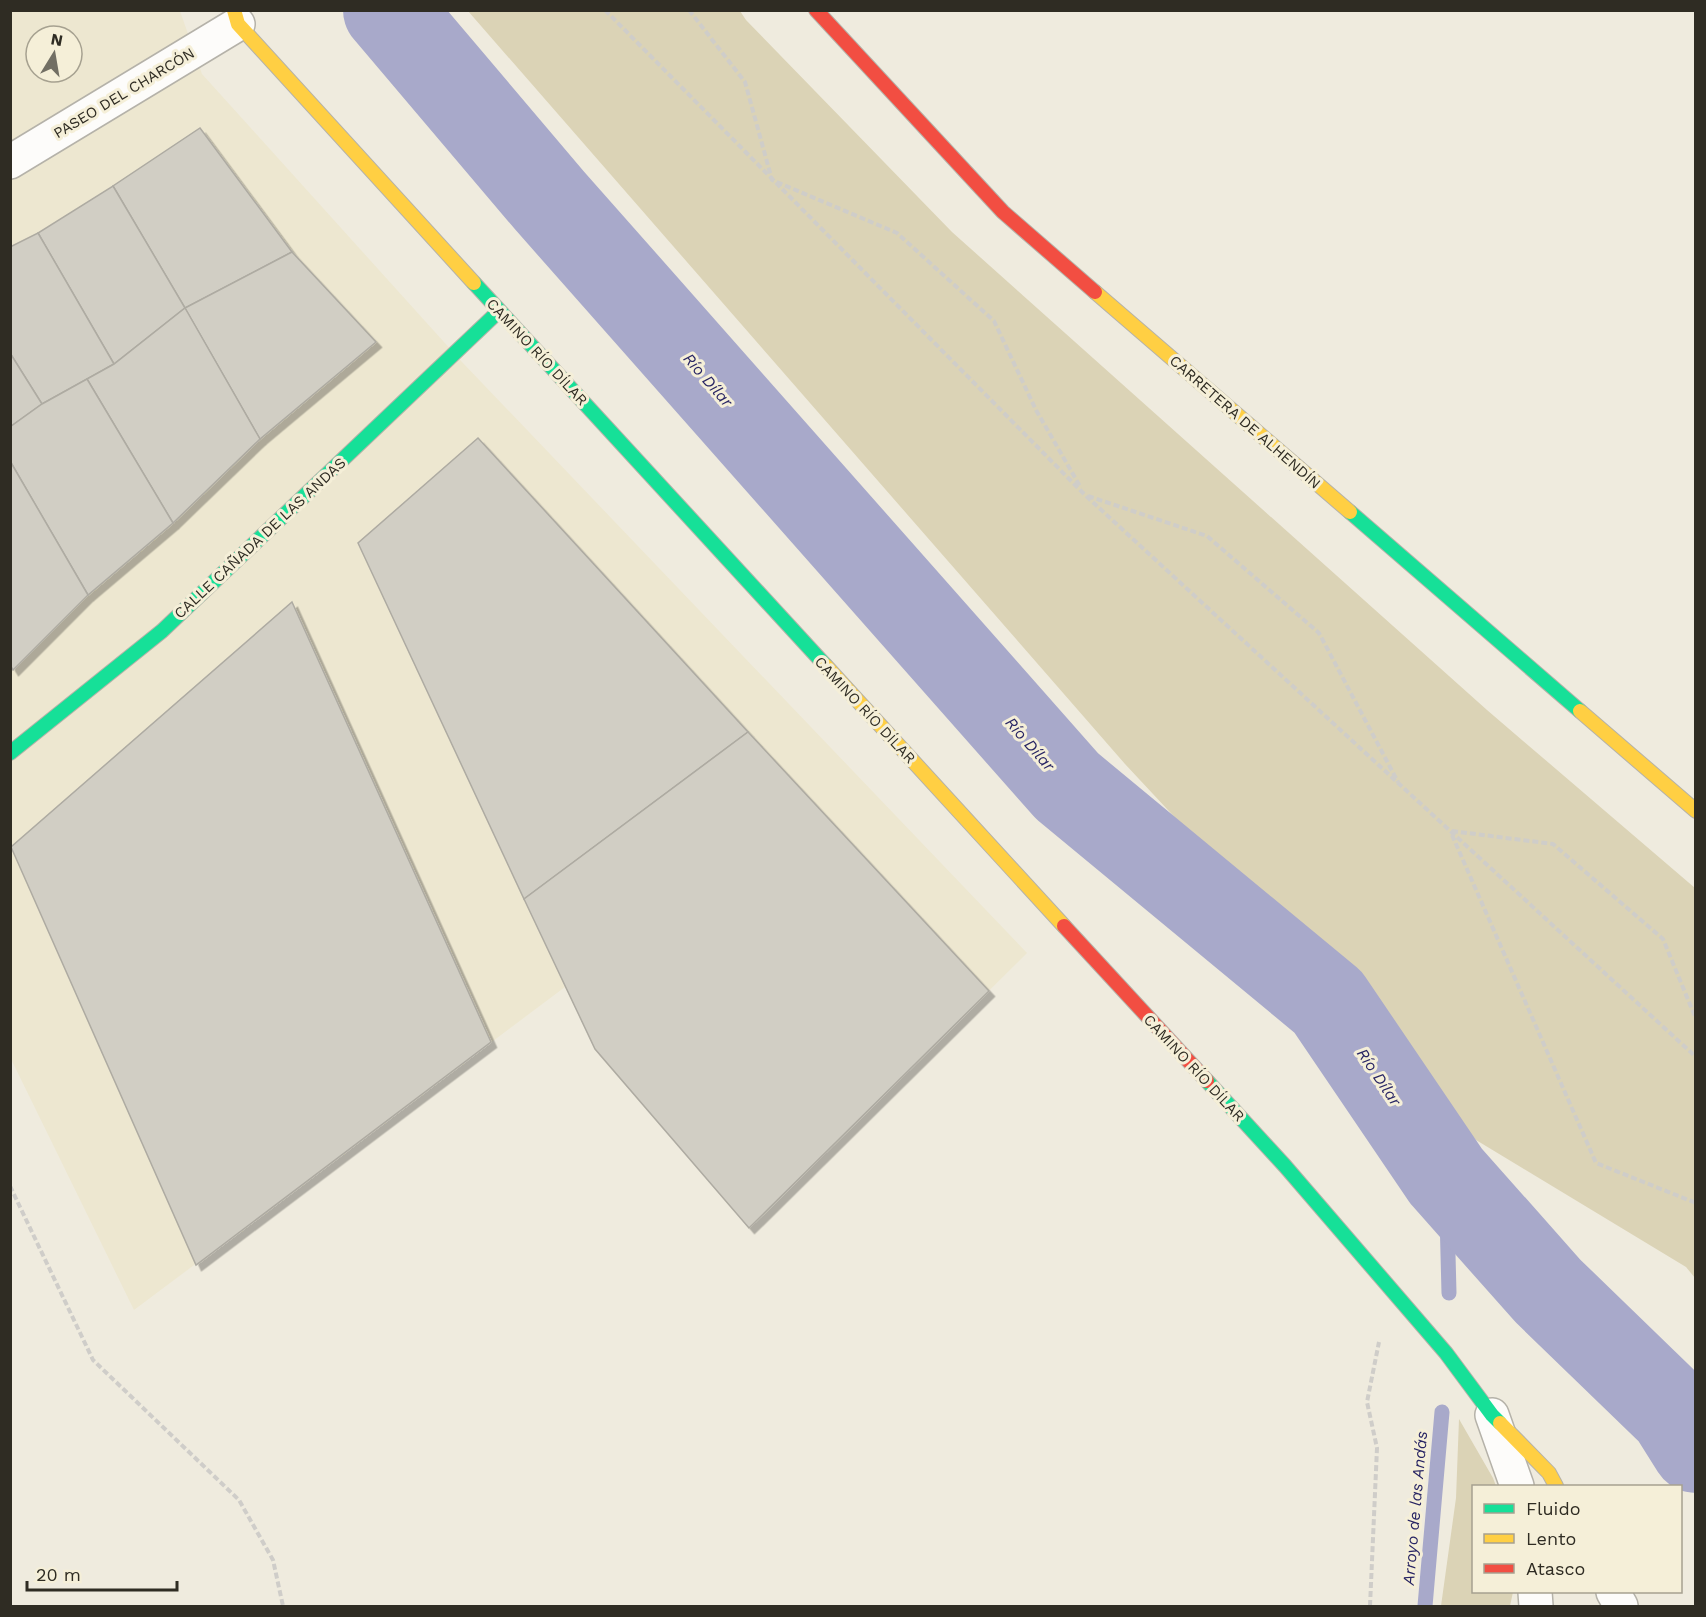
<svg xmlns="http://www.w3.org/2000/svg" width="1706" height="1617" viewBox="0 0 1706 1617" font-family="'Work Sans',sans-serif">
  <style>
    .built { fill: #ede7d0; fill-rule: evenodd }
    .green { fill: #dbd3b6 }
    .lines { fill: none; stroke-linecap: round; stroke-linejoin: round }
    .stream { stroke: #a8a9ca; stroke-width: 15 }
    .river { stroke: #a8a9ca; stroke-width: 90 }
    .building { fill: #d1cec4; stroke: #aeaba2; stroke-width: 1.5; filter: url(#shadow) }
    .street-casing { stroke: #b5b2a9; stroke-width: 36 }
    .fast-casing { stroke: #b5b2a9; stroke-width: 16 }
    .slow-casing { stroke: #b5b2a9; stroke-width: 16 }
    .jam-casing { stroke: #b5b2a9; stroke-width: 16 }
    .path { stroke: #cfcdc9; stroke-width: 4; stroke-dasharray: 6 3; stroke-linecap: butt }
    .street { stroke: #fdfcfa; stroke-width: 33 }
    .fast { stroke: #16e098; stroke-width: 14 }
    .slow { stroke: #ffcf43; stroke-width: 14 }
    .jam { stroke: #f24e42; stroke-width: 14 }
    .labels { text-anchor: middle; dominant-baseline: central; stroke-width: 6; stroke-linejoin: round; paint-order: stroke }
    .street-label { font-size: 15px; fill: #2f2c23; stroke: #f5efd8 }
    .water-label { font-size: 16px; font-style: italic; fill: #282564; stroke: #f5efd8 }
  </style>
  <defs>
    <filter id="shadow"><feDropShadow dx="5.5" dy="5.5" stdDeviation="0" flood-color="#0004"/></filter>
  </defs>
  <rect width="100%" height="100%" fill="#efebde"/>
  <path class="built" d="M11 11H180L202 74 462 362 1027 953 749 1228 595 1049 565 987 134 1310 11 1059ZM36 36H72V72H36Z"/>
  <g class="green">
    <polygon points="468,11 740,11 746,20 952,232 1487,710 1695,888 1695,1278 1686,1267 1476,1140 1125,764"/>
    <polygon points="1459,1419 1493,1478 1496,1486 1474,1486 1474,1592 1513,1592 1510,1606 1441,1606 1456,1498"/>
  </g>
  <g class="lines">
    <g class="stream">
      <polyline points="1446,1176 1449,1293"/>
      <polyline points="1425,1606 1442,1412"/>
    </g>
    <polyline class="river" points="388,10 550,201 1067,786 1328,1002 1446,1176 1548,1291 1674,1413 1696,1448"/>
  </g>
  <g class="building">
    <polygon points="200,128 292,252 185,308 113,186"/>
    <polygon points="113,186 185,308 114,364 38,233"/>
    <polygon points="38,233 114,364 42,404 10,353 10,247"/>
    <polygon points="292,252 376,342 260,439 185,308"/>
    <polygon points="185,308 260,439 173,523 87,379 114,364"/>
    <polygon points="10,353 42,404 10,427"/>
    <polygon points="87,379 173,523 88,595 10,461 10,427 42,404"/>
    <polygon points="478,438 748,732 524,899 358,543"/>
    <polygon points="10,461 88,595 13,670 10,665"/>
    <polygon points="292,602 491,1042 196,1265 11,847"/>
    <polygon points="748,732 989,991 749,1228 595,1049 524,899"/>
  </g>
  <g class="lines">
    <defs>
      <g id="street">
        <polyline points="10,162 238,24"/>
        <polyline points="1492,1415 1517,1486"/>
        <polyline points="1535,1592 1536,1606"/>
        <polyline points="1613,1592 1621,1606"/>
      </g>
      <g id="fast">
        <polyline points="474,283 825,665"/>
        <polyline points="1350,512 1580,711"/>
        <polyline points="10,753 162,631 499,311"/>
        <polyline points="1207,1081 1285,1166 1446,1353 1492,1415 1500,1423"/>
      </g>
      <g id="slow">
        <polyline points="234,10 238,24 474,283"/>
        <polyline points="1095,292 1350,512"/>
        <polyline points="825,665 1064,926"/>
        <polyline points="1580,711 1696,811"/>
        <polyline points="1500,1423 1549,1473 1556,1486"/>
      </g>
      <g id="jam">
        <polyline points="816,10 1003,212 1095,292"/>
        <polyline points="1064,926 1207,1081"/>
      </g>
    </defs>
    <use href="#street" class="street-casing"/>
    <use href="#fast" class="fast-casing"/>
    <use href="#slow" class="slow-casing"/>
    <use href="#jam" class="jam-casing"/>
    <g class="path">
      <polyline points="605,10 1085,495 1696,1057"/>
      <polyline points="689,10 745,82 772,180 897,233 994,321 1036,410 1081,488"/>
      <polyline points="1088,496 1207,536 1319,633 1398,782"/>
      <polyline points="1452,831 1553,844 1663,939 1696,1019"/>
      <polyline points="1452,835 1596,1163 1696,1203"/>
      <polyline points="10,1186 93,1360 239,1500 273,1560 283,1606"/>
      <polyline points="1370,1606 1377,1448 1367,1402 1379,1342"/>
    </g>
    <use href="#street" class="street"/>
    <use href="#fast" class="fast"/>
    <use href="#slow" class="slow"/>
    <use href="#jam" class="jam"/>
  </g>
  <g class="labels">
    <g class="street-label">
      <text transform="translate(124 93) rotate(-31)">PASEO DEL CHARCÓN</text>
      <text transform="translate(537 352) rotate(47)">CAMINO RÍO DÍLAR</text>
      <text transform="translate(1245 422) rotate(41)">CARRETERA DE ALHENDÍN</text>
      <text transform="translate(260 538) rotate(-43)">CALLE CAÑADA DE LAS ANDAS</text>
      <text transform="translate(865 710) rotate(47)">CAMINO RÍO DÍLAR</text>
      <text transform="translate(1194 1068) rotate(47)">CAMINO RÍO DÍLAR</text>
    </g>
    <g class="water-label">
      <text transform="translate(708 380) rotate(49)">Río Dílar</text>
      <text transform="translate(1030 744) rotate(49)">Río Dílar</text>
      <text transform="translate(1379 1077) rotate(56)">Río Dílar</text>
      <text transform="translate(1415 1508) rotate(-85)">Arroyo de las Andás</text>
    </g>
  </g>
  <rect width="1706" height="1617" fill="none" stroke="#2f2c23" stroke-width="24"/>
  <rect x="1472" y="1485" width="210" height="108" fill="#f5efd8" stroke="#a6a190" stroke-width="1.5"/>
  <rect x="1484" y="1504" width="30" height="9" fill="#16e098" stroke="#a6a190" stroke-width="1.5"/>
  <text x="1526" y="1515" font-size="18" fill="#2f2c23">Fluido</text>
  <rect x="1484" y="1534" width="30" height="9" fill="#ffcf43" stroke="#a6a190" stroke-width="1.5"/>
  <text x="1526" y="1545" font-size="18" fill="#2f2c23">Lento</text>
  <rect x="1484" y="1564" width="30" height="9" fill="#f24e42" stroke="#a6a190" stroke-width="1.5"/>
  <text x="1526" y="1575" font-size="18" fill="#2f2c23">Atasco</text>
  <g transform="translate(54 54) rotate(11)"><circle r="28" fill="#f5efd8" stroke="#a6a190" stroke-width="1.5"/>
  <path d="M0-4.5L10 22L0 15L-10 22Z" fill="#726f64"/>
  <text y="-9" font-size="16" font-weight="bold" text-anchor="middle" fill="#2f2c23">N</text>
  </g>
  <path d="M27 1581v9h150v-9" fill="none" stroke="#2f2c23" stroke-width="3"/>
  <text x="36" y="1581" font-size="18" fill="#2f2c23" stroke="#f5efd8" stroke-width="4.5" paint-order="stroke">20 m</text>
</svg>
